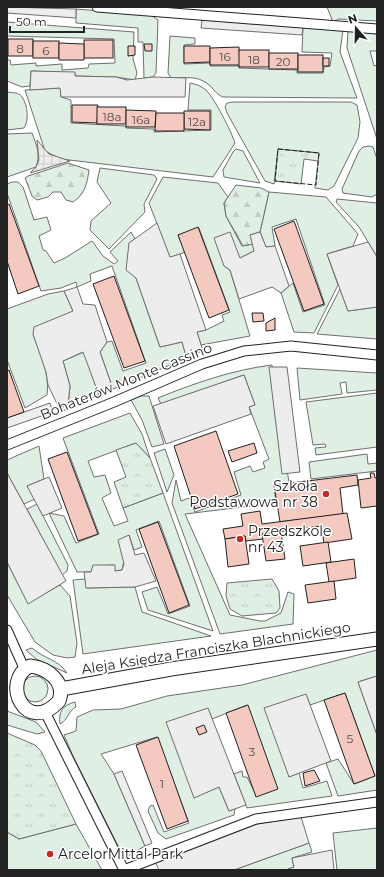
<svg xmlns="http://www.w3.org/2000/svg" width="384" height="877" viewBox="0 0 384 877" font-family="Montserrat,sans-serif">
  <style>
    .green { fill: #e0efe3; stroke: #6f6f6f }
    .forest { fill: url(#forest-firs); stroke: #6f6f6f }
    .park { fill: url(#park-tufts); stroke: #6f6f6f }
    .parking { fill: #ededed; stroke: #6f6f6f }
    .plaza { fill: url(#plaza-grid); stroke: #6f6f6f }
    .building { fill: #f3c9c0; stroke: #222 }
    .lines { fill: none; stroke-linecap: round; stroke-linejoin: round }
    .street-casing { stroke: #222; stroke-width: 11 }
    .secondary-casing { stroke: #222; stroke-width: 15 }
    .street { stroke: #fff; stroke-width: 9 }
    .secondary { stroke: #fff; stroke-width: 13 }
    .fence { stroke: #222; stroke-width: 1; stroke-dasharray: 5 2; stroke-linecap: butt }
    .poi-dot { fill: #c62828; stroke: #fff; stroke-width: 1.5 }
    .labels { text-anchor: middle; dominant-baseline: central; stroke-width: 3; stroke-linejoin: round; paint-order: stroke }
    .number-label { font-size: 12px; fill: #564c4a }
    .street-label { font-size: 14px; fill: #222; stroke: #fff }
    .poi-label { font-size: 14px; fill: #222; stroke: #fff; text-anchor: start }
  </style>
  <defs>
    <pattern id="forest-firs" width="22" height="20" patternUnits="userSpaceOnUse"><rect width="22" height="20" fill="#e0efe3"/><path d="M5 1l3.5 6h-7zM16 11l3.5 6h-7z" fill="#c0cdc2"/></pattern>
    <pattern id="park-tufts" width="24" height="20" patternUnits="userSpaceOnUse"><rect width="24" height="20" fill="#e0efe3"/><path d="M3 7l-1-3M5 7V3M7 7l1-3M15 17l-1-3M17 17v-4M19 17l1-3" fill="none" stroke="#c0cdc2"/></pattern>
    <pattern id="plaza-grid" width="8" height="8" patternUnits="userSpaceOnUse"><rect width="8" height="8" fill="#ededed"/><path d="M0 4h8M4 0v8" fill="none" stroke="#cbcbcb"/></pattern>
  </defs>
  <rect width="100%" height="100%" fill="#fff"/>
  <g class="green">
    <polygon points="327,7 377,7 377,21 339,19 333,22"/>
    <polygon points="76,9 151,15 158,20 156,73 153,77 144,78 143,42 138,42 138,28 76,23"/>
    <polygon points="7,22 134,32 133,59 137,73 135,80 116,77 75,76 75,73 31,71 30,86 22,87 7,81 7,60 10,60 11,65 36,63 36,66 62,64 62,70 88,68 89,64 115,63 114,39 7,36"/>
    <path d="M303 27 343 30 340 52 357 98 223 97C215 94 212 85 203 81 195 76 181 78 171 78L168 73 170 36 195 38V44L184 45V64L210 63V66H239V68L297 70V73H323L324 67 330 66 332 53 302 52Z"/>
    <polygon points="348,31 377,34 377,51 370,51 374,66 377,65 377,139 347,48"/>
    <path d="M190 83C196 84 201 86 206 90 215 99 231 131 235 143L213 177 61 159 45 151 25 90 61 88V97L71 100V123L125 126 126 128 154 129V132L211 130V110H188Z"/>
    <path d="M7 92C12 93 19 92 22 97 28 105 29 121 24 128L7 130Z"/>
    <polygon points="233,102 351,102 357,105 360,122 358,138 334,186 328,190 315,188 319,153 278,149 274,184 265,181 227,113 225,107 227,103"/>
    <path d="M32 133C36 144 41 154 36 167L7 177V134Z"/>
    <polygon points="369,146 373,147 377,159 377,194 372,197 343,193 342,189 359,151 363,147"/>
    <polygon points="236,149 243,151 260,183 224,177 223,170 233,152"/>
    <polygon points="100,168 154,175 157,179 144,204 145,212 109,249 90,230 91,221 111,203 97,182"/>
    <polygon points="163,177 218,183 228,197 224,203 226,216 242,246 253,244 254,251 224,266 230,270 250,336 201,345 197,332 206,330 224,321 222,315 230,312 199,228 178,235 185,252 170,258 149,203"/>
    <polygon points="12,182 18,182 23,187 34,220 47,217 51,230 39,236 43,250 46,251 54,263 65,258 92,241 103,256 114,264 118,261 110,252 131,232 135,239 129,243 136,278 160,347 182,342 187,358 113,389 100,352 107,342 112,341 123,371 146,363 112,266 90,274 91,281 77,287 76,282 61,288 41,291 7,193 7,184"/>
    <polygon points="269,192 326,197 358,234 353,246 327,254 338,285 314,333 294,332 281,293 293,283 303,312 325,305 296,219 272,227 275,246 266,247 260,232"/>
    <polygon points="337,199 377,203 377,257 359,227 336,202"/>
    <polygon points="340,289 348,311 377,307 377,339 317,334"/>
    <path d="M64 291 73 311 33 334C40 354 50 374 47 395L25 408 7 360V309L48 294Z"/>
    <polygon points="84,352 99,395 63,411 59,408 68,405 70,386 63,361"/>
    <path d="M272 365 289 483 274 485 276 503 185 514 230 615 260 621H265L281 613 288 592 294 594 293 624 220 634 172 503 176 480 181 501 189 498 195 512 241 495 234 472 250 466 253 472 265 468 263 462 269 459 249 407 255 405 244 375 161 404 158 398C195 383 232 370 272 365Z"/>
    <polygon points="297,368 377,373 377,390 347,393 346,382 340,383 342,394 300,400"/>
    <polygon points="377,393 377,447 316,455 315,448 326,447 325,444 313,445 306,402"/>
    <polygon points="141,396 149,396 164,444 152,447 142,420 131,400"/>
    <polygon points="130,413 142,434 150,458 136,443 88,461 94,477 105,475 111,493 102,498 114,526 128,521 123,508 163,493 213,631 148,610 142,592 157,587 168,614 190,606 159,521 136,530 142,547 134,550 129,535 122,570 114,571 114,565 93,566 91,572 77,572 49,513 64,516 76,543 99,534 63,438"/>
    <polygon points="39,446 44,479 27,486 35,499 24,504 7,473 7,460"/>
    <polygon points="165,449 174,475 167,492 154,453"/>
    <polygon points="367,454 368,464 377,463 377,471 311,479 309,462"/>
    <polygon points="37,504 68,565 67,571 62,575 27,509"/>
    <polygon points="7,562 28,603 60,585 70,596 77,643 75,657 67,658 53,655 35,642 7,595"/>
    <polygon points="85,579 87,588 135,587 142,612 211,636 83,654 73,580"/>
    <path d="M32 648C44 659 58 659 67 673L36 659 26 650Z"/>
    <polygon points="377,650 377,676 358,682 377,735 377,790 338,796 326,763 338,759 354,784 375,776 345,693 310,705 306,695 289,777 299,773 303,788 327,781 332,796 247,808 234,774 242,771 243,777 247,777 257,797 247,705 212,719 208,709 194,797 219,787 229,811 235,809 234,815 166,839 158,833 148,811 150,806 153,805 164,832 189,823 157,737 101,754 114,774 145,846 124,858 72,754 64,735 76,731 77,717 93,710 121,709 167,696 242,685"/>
    <circle cx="35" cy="689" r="13"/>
    <path d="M75 702 76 707C68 711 68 720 60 724 58 712 63 705 75 702Z"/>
    <polygon points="7,711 36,722 45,732 37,734 7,725"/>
    <polygon points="76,824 102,870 7,870 7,832 19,839"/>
    <polygon points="377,828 377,870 337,870 333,833"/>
    <polygon points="309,843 312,852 292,858 294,867 286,870 234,870"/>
  </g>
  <g class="forest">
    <path d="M68 163 89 170C87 184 85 194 73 202L66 200 61 192H53L48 197 37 200 32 196 25 178 28 176Z"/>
    <polygon points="236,185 261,188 269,192 260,232 250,235 253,244 243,246 226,216 224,203"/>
  </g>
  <g class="park">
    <polygon points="278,149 319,153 318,161 304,159 301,184 275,181"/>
    <polygon points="136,443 150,458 163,493 123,508 114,482 126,477 116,450"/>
    <polygon points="272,579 279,591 280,608 276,613 242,616 230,609 226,596 227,583"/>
    <polygon points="7,733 35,745 41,751 76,824 19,839 7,832"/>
  </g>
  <g class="parking">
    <polygon points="7,7 76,9 76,18 7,13"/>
    <polygon points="202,20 303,27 302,35 201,28"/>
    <polygon points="31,71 75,72 75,76 116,77 127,80 153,77 186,78 185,97 61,97 60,88 30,90"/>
    <polygon points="157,223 170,257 180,254 206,330 197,332 203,351 186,356 182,342 160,347 136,278 126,270 129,243"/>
    <polygon points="230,232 240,258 254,251 250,235 260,232 266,247 275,246 289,286 281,293 272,287 239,299 230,270 224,266 214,238"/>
    <polygon points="368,242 377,257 377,307 348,311 327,254"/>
    <polygon points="77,287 83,304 95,305 107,342 100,352 113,389 99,395 83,352 63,361 70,386 68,405 59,408 48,385 46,372 33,334 34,327 73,311 64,291"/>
    <polygon points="269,367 287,367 300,472 282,474"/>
    <polygon points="244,375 255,405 249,407 251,414 166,444 153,406"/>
    <polygon points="50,403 53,412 7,428 7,418"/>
    <polygon points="7,473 66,581 28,604 7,562"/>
    <polygon points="49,477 62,508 43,516 27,486"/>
    <polygon points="129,535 135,555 144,553 156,581 135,587 86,588 84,572 91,572 93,565 115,565 115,571 122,570 124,564 118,540"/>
    <polygon points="377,676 377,735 358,682"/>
    <polygon points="306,694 331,761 289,777 264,708"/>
    <polygon points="208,708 246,805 229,811 219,787 194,798 166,722"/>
    <polygon points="122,771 152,843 145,846 114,774"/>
    <polygon points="301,817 309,843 234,870 159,870 154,860 251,825"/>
    <polygon points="332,850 334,870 286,870 294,867 292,858"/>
  </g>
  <polygon class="plaza" points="37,140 49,154 70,161 30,173 36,167 39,160"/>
  <g class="building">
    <rect x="8" y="39" width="25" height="17"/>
    <rect x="84" y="40" width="29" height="18"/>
    <rect x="33" y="41" width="26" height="17"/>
    <polygon points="59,43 84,44 84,60 59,60"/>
    <polygon points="144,44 152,44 152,51 145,51"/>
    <polygon points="128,46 135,46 135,55 128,56"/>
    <polygon points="184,46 210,46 210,62 184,63"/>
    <polygon points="239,47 240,65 210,65 210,48"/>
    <rect x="239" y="50" width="30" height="17"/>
    <rect x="269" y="53" width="29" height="16"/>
    <rect x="298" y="55" width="25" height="17"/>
    <rect x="323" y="58" width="6" height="8"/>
    <polygon points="72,105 98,105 97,123 72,122"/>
    <rect x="97" y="107" width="29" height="17"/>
    <polygon points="126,110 156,111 155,127 126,127"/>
    <polygon points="184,111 210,111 210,130 184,129"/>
    <polygon points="156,113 184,113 184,131 155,131"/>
    <polygon points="9,204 39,286 18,294 7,261 7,205"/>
    <polygon points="294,221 324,304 304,311 274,229"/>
    <polygon points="198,227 229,310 209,318 178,235"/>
    <polygon points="114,276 145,361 124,368 93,284"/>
    <polygon points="252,313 263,313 264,321 253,322"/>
    <polygon points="275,318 275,330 266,331 266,323"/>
    <polygon points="9,370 24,412 7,418 7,371"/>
    <polygon points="216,431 238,494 195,509 174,446"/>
    <polygon points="254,443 257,453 232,462 228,451"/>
    <polygon points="67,452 98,534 78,541 48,459"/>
    <polygon points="370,473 374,473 375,478 377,478 377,506 361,508 358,480 371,478"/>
    <polygon points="357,475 358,485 340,488 343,514 280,522 274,485"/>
    <polygon points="260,511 262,524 347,513 352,539 324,543 321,526 262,534 263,539 246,541 245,536 225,539 223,529 243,526 241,514"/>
    <polygon points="158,522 189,605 169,613 139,529"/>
    <polygon points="281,532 285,559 266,561 262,534"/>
    <polygon points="245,536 249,564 228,567 225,539"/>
    <polygon points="328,542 331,562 303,566 300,546"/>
    <polygon points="354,559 356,578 329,582 326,563"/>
    <polygon points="334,581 336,599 308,603 305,585"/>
    <polygon points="345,693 375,776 354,784 324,700"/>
    <polygon points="248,705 278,789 256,797 226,713"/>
    <polygon points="204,725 207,732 199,735 196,728"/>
    <polygon points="158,737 188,821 167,829 136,745"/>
    <polygon points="314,770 320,781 305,786 303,773"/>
  </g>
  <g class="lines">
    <defs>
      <g id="street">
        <polyline points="97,7 377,29"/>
        <polyline points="7,445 114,402 202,364 244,351 291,346 377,355"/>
        <polyline points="7,630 24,668"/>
        <polyline points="45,712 124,870"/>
        <polyline points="124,870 256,819 377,802"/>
      </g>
      <g id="secondary">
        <path d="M30 666C48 668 66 682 59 701 26 737 0 681 30 666Z"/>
        <polyline points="61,689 171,669 377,639"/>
      </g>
    </defs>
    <use href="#street" class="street-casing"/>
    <use href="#secondary" class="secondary-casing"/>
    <use href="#street" class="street"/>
    <use href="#secondary" class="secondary"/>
    <polygon class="fence" points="278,149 319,153 316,185 275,181"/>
  </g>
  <g class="poi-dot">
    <circle cx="326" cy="494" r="4"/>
    <circle cx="240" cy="539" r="4"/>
    <circle cx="50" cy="854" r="4"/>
  </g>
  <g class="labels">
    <g class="number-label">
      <text x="20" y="48">8</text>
      <text x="46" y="50">6</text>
      <text x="225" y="56">16</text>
      <text x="254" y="59">18</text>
      <text x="283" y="61">20</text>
      <text x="112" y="116">18a</text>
      <text x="141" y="119">16a</text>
      <text x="197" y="121">12a</text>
      <text x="350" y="738">5</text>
      <text x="252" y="751">3</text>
      <text x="162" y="783">1</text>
    </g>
    <g class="street-label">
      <text transform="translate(126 381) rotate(-22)">Bohaterów Monte Cassino</text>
      <text transform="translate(216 648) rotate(-9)">Aleja Księdza Franciszka Blachnickiego</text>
    </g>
    <g class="poi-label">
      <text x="318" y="486" text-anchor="end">Szkoła<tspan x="318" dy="16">Podstawowa nr 38</tspan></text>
      <text x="248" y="531">Przedszkole<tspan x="248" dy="16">nr 43</tspan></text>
      <text x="58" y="854">ArcelorMittal Park</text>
    </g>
  </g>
  <rect width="384" height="877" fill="none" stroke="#222222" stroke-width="16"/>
  <g transform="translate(356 28) rotate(340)" stroke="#ffffff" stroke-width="3" paint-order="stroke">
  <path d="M0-3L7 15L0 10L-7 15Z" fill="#222222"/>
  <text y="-6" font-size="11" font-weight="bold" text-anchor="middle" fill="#222222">N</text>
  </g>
  <path d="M10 26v6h74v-6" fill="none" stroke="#222222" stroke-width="2"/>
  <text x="16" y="26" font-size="12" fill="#222222" stroke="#ffffff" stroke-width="3" paint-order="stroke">50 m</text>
</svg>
